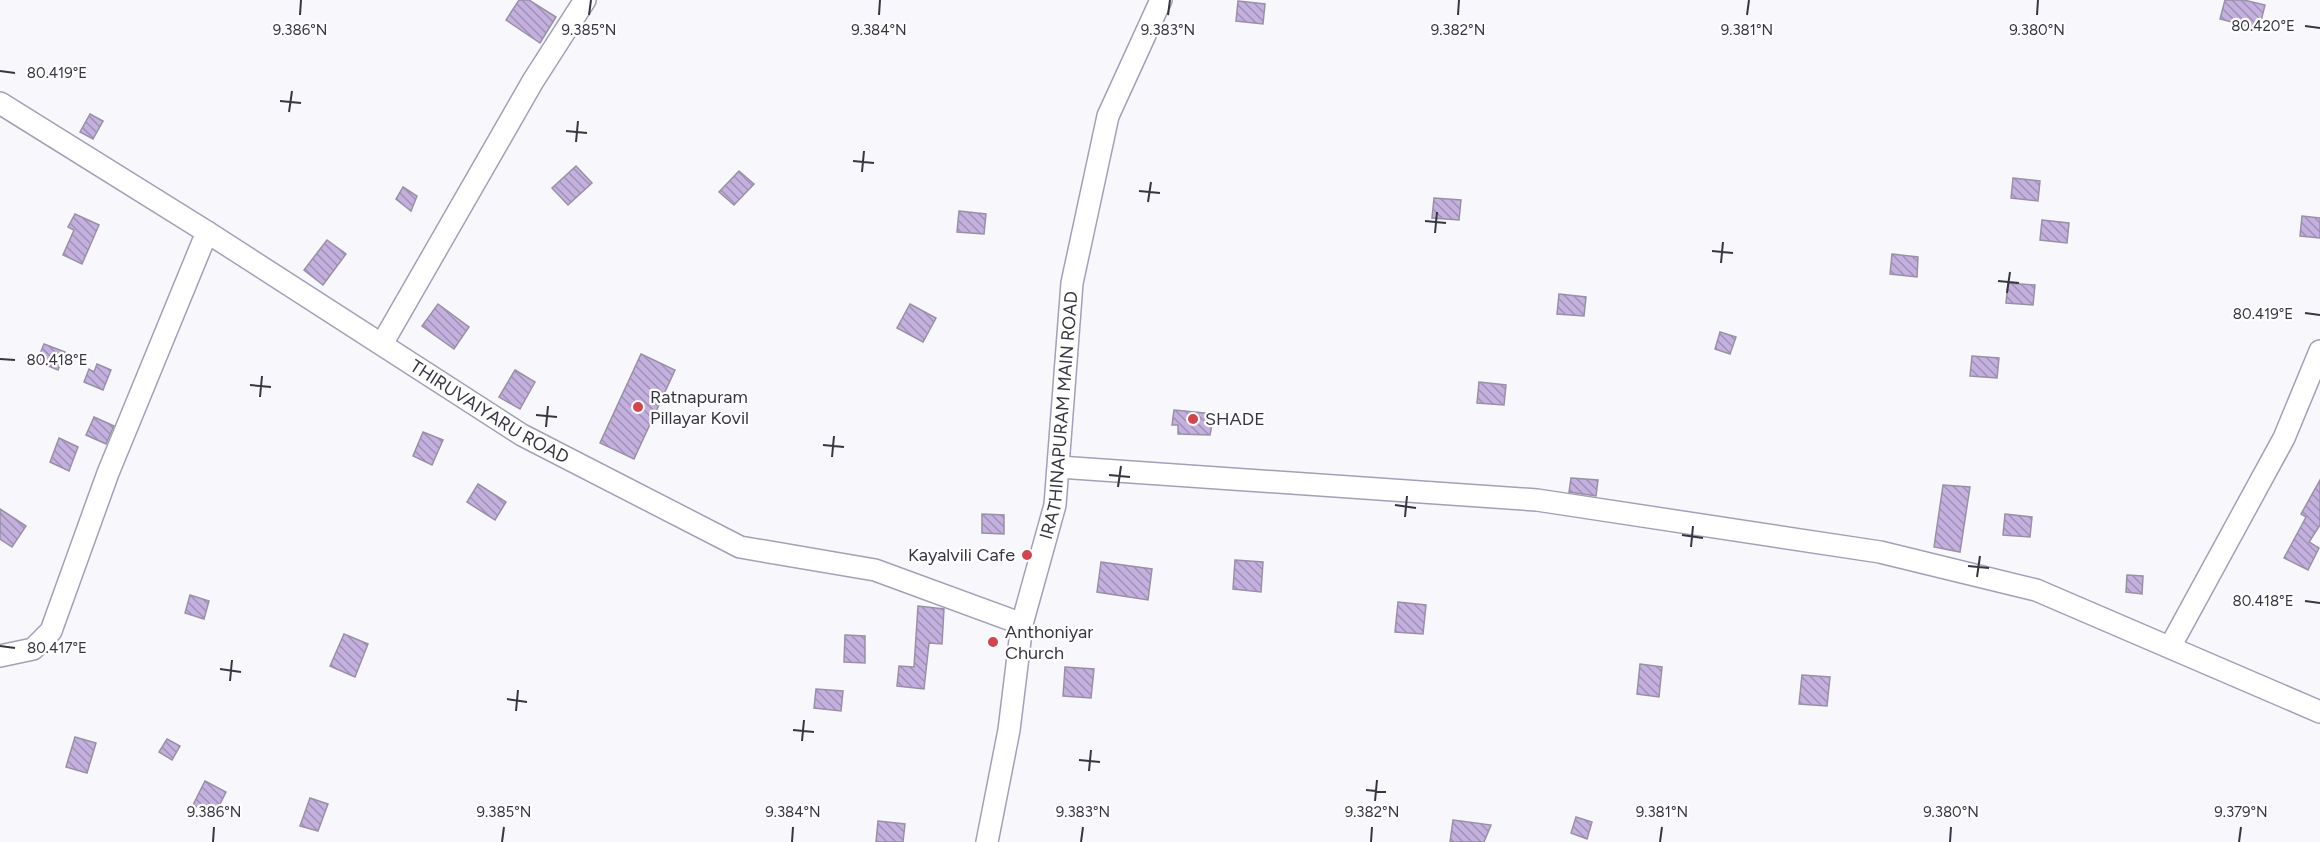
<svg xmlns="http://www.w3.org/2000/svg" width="2320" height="842" viewBox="0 0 2320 842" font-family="Figtree,sans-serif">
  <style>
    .building { fill: url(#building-back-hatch); stroke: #9990a7; stroke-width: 1.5 }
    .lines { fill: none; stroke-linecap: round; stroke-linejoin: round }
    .minor-casing { stroke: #a0a1b9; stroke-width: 24 }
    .minor { stroke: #fff; stroke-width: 21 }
    .ticks { fill: none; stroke: #363640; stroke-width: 2 }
    .poi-dot { fill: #d4444c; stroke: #fff; stroke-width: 2 }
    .labels { text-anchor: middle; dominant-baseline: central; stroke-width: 4.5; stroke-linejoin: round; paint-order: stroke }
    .poi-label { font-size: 18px; fill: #363640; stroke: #fff; text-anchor: start }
    .street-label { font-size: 18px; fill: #363640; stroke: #fff }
    .ticks-label { font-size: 15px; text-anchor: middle; fill: #363640; stroke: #fff; stroke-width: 4.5; stroke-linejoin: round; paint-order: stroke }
  </style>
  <defs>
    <pattern id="building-back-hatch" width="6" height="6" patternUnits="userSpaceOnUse" patternTransform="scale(1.5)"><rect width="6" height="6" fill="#c4b0de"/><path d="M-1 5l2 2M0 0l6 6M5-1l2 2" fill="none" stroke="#a090b5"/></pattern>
  </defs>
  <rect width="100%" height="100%" fill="#f7f7fc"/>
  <g class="building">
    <polygon points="519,0 529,0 556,17 540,43 506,20"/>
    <polygon points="2225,0 2244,0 2265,5 2259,29 2220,19"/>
    <polygon points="1238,1 1265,4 1263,24 1236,21"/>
    <polygon points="90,114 103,121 93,139 80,132"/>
    <polygon points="576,166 592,183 568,205 552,188"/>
    <polygon points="739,171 754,184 734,205 719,192"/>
    <polygon points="2013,178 2040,181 2038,201 2011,198"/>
    <polygon points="403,187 417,196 411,211 396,199"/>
    <polygon points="1434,198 1461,200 1459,220 1432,218"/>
    <polygon points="959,211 986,214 984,234 957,232"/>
    <polygon points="75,214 99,225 82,264 63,255 74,230 68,227"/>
    <polygon points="2302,216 2320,218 2320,238 2300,236"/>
    <polygon points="2042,220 2069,223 2067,243 2040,240"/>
    <polygon points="327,240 346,254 323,285 304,270"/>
    <polygon points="1892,254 1918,257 1917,277 1890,274"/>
    <polygon points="2008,283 2035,285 2033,305 2006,303"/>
    <polygon points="1559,294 1586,297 1584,316 1557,314"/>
    <polygon points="438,304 469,327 454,349 422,326"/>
    <polygon points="910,304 936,318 923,342 897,328"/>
    <polygon points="1720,332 1736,337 1730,354 1715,349"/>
    <polygon points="44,344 65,352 58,370 37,361"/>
    <polygon points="641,354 675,370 634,459 600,443"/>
    <polygon points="1972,356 1999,358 1997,378 1970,376"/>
    <polygon points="97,364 111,370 103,390 84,382 89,369 94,372"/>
    <polygon points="515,370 535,382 520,409 499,397"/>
    <polygon points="1479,382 1506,385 1504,405 1477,403"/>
    <polygon points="1174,410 1214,414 1210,435 1178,434 1178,425 1172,425"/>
    <polygon points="94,417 114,426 106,444 86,435"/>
    <polygon points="423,432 443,440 432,465 413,456"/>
    <polygon points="59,438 78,447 69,471 50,462"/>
    <polygon points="1571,478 1598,480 1596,496 1569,492"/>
    <polygon points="2320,480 2320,525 2309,542 2319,548 2308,570 2284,558 2306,517 2301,514"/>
    <polygon points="478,484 506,502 495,520 467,502"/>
    <polygon points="1943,485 1970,487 1960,552 1934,547"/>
    <polygon points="0,509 26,526 12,547 0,539"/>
    <polygon points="982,514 1004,515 1004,534 982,533"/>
    <polygon points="2005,514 2032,517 2030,537 2003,535"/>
    <polygon points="1235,560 1263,562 1261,592 1233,589"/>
    <polygon points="1101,562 1152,569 1148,600 1097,592"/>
    <polygon points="2127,575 2143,576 2142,594 2126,592"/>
    <polygon points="190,595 209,601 204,619 185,613"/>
    <polygon points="1398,602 1426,605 1423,634 1395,632"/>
    <polygon points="918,606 944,609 942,644 929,643 924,689 897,686 899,666 914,667"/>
    <polygon points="344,634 368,644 355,677 330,666"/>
    <polygon points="845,635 865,636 865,663 844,662"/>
    <polygon points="1640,664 1662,667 1659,697 1637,694"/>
    <polygon points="1065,667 1094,669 1091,698 1063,696"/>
    <polygon points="1802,675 1830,677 1827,706 1799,704"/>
    <polygon points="816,689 843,691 841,711 814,708"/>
    <polygon points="75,737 96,743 87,773 66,767"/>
    <polygon points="167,739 180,746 172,760 159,752"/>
    <polygon points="205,781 226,792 214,816 193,805"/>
    <polygon points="310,798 328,804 318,831 300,826"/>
    <polygon points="1576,817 1592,822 1587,839 1571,833"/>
    <polygon points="1453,820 1491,825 1484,842 1450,842"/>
    <polygon points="878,821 905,824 903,842 876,842"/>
  </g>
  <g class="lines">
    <defs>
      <g id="minor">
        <path id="s1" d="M0 103 207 232 522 435 740 547 875 570 1022 624"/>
        <polyline points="382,344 533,81 585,0"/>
        <polyline points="1059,467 1537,500 1880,552 2036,590 2320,712"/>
        <polyline points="2170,647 2284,438 2320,351"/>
        <polyline points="0,656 33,649 51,631 108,473 207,232"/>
        <path id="s2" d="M987 842 1009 730 1022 624 1055 505 1072 283 1108 116 1161 0"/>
      </g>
    </defs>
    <use href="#minor" class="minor-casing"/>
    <use href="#minor" class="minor"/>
  </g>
  <path class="ticks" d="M300 15 301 0M589 15 591 0M879 15 880 0M1168 15 1170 0M1458 15 1459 0M1747 15 1749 0M2037 15 2038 0M2305 26 2320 28M0 71 15 73M280 101 301 103M289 112 292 91M566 131 587 133M576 142 578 121M853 161 874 163M862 172 864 151M1139 191 1160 193M1148 202 1151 182M1425 221 1446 223M1435 233 1437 212M1712 251 1733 253M1721 263 1723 242M1998 281 2019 283M2007 293 2010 272M2305 313 2320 315M0 359 15 360M250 385 271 387M260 397 262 376M536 415 557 417M546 427 548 406M823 445 844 447M832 457 834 436M1109 475 1130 477M1118 487 1121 466M1395 505 1416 508M1405 517 1407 496M1682 535 1703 538M1691 547 1693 526M1968 566 1989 568M1977 577 1980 556M2305 601 2320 603M0 646 15 648M220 669 241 672M230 681 232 660M507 699 527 702M516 711 518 690M793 730 814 732M802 741 804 720M1079 760 1100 762M1089 771 1091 750M1366 790 1386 792M1375 801 1377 780M213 842 214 827M502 842 504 827M792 842 793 827M1081 842 1083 827M1371 842 1372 827M1660 842 1662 827M1950 842 1951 827M2239 842 2241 827"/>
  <g class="poi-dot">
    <circle cx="638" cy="407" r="6"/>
    <circle cx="1193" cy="419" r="6"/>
    <circle cx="1027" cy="555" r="6"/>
    <circle cx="993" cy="642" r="6"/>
  </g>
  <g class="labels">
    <g class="poi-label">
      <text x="650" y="397">Ratnapuram<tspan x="650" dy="21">Pillayar Kovil</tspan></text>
      <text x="1205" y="419">SHADE</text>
      <text x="1015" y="555" text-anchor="end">Kayalvili Cafe</text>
      <text x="1005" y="632">Anthoniyar<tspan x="1005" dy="21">Church</tspan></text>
    </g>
    <g class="street-label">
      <text stroke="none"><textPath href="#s1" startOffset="579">THIRUVAIYARU ROAD</textPath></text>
      <text stroke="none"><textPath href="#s2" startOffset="434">IRATHINAPURAM MAIN ROAD</textPath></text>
    </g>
  </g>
  <g class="ticks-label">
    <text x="2263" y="31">80.420°E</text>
    <text x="300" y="35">9.386°N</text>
    <text x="589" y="35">9.385°N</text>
    <text x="879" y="35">9.384°N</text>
    <text x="1168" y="35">9.383°N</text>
    <text x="1458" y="35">9.382°N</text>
    <text x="1747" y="35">9.381°N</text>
    <text x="2037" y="35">9.380°N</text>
    <text x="57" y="78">80.419°E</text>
    <text x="2263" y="319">80.419°E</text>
    <text x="57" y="365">80.418°E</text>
    <text x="2263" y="606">80.418°E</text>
    <text x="57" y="653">80.417°E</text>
    <text x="214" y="817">9.386°N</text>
    <text x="504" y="817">9.385°N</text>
    <text x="793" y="817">9.384°N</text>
    <text x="1083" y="817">9.383°N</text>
    <text x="1372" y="817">9.382°N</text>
    <text x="1662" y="817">9.381°N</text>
    <text x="1951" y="817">9.380°N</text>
    <text x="2241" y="817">9.379°N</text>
  </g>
</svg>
